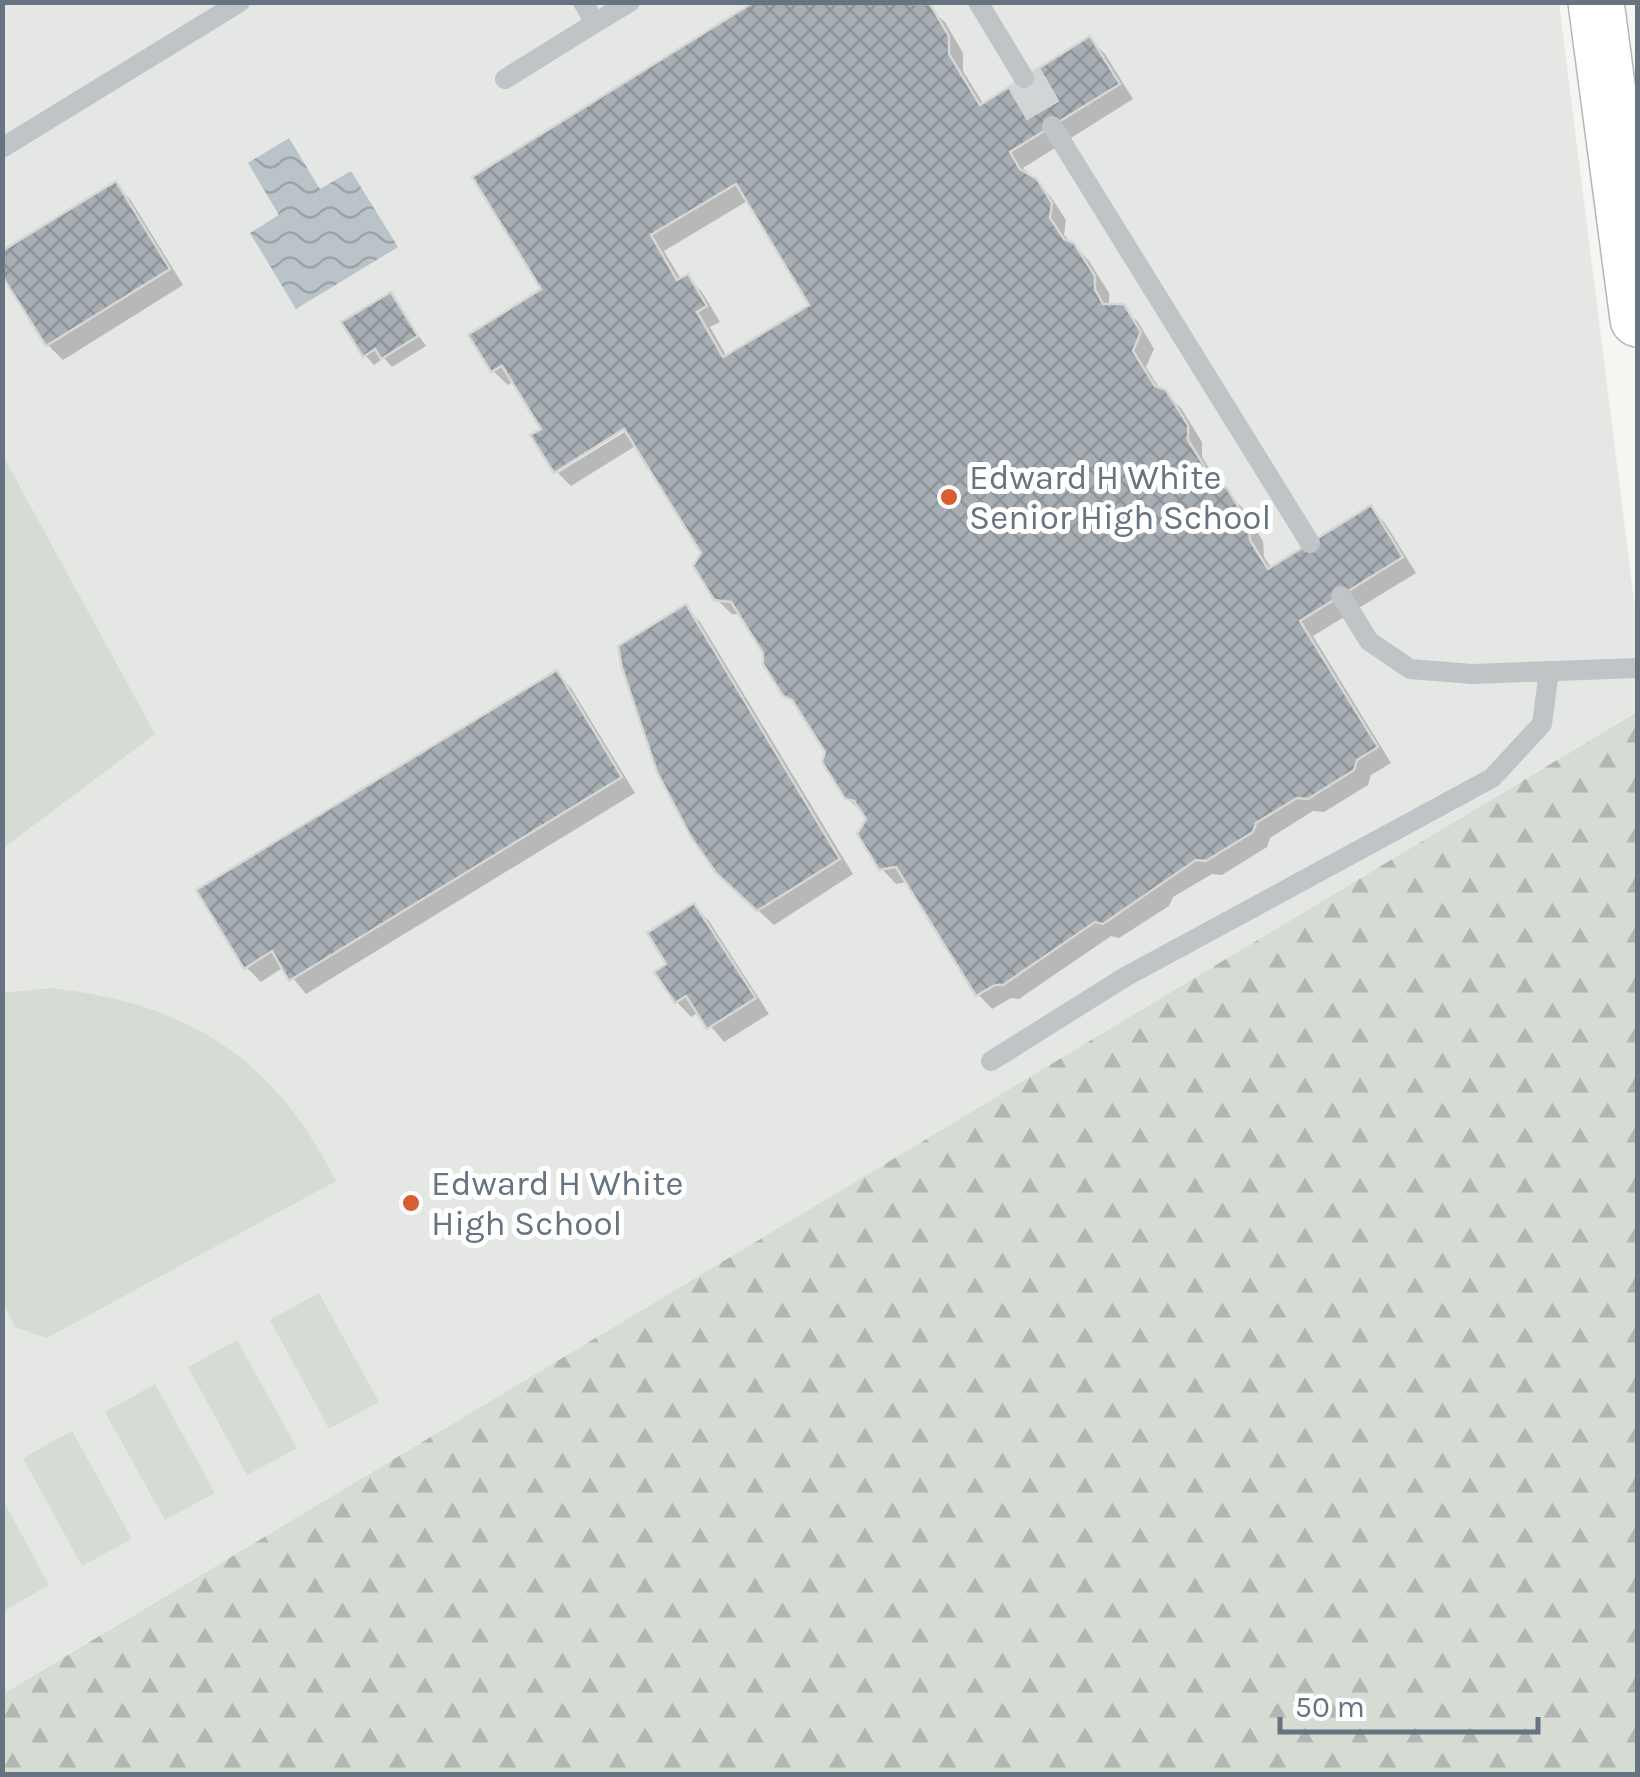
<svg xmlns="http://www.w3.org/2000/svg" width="1640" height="1777" viewBox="0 0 1640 1777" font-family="Karla,sans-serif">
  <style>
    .built { fill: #e5e7e5 }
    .grass { fill: #d6dcd3 }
    .forest { fill: url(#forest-firs) }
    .water { fill: url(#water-waves) }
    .shadow { fill: #0003; fill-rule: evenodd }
    .building { fill: url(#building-cross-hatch); stroke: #d6d6d4; stroke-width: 2.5; fill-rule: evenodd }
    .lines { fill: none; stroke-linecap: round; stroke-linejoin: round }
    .street-tunnel { stroke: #d1d5d6; stroke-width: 38; stroke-dasharray: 38 19; stroke-linecap: butt }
    .secondary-casing { stroke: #b3b7bb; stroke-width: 58 }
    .lane { stroke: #c0c4c7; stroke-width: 20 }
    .secondary { stroke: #fff; stroke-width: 55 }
    .poi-dot { fill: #d65e31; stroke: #fff; stroke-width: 4 }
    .labels { text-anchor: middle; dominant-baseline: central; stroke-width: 10; stroke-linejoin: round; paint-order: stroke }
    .poi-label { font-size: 35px; fill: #667481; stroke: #fff; text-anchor: start }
  </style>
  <defs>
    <pattern id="forest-firs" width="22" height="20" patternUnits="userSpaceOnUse" patternTransform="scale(2.5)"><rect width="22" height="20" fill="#d6dcd3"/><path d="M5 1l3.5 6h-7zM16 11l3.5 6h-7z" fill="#b1b7b1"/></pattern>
    <pattern id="water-waves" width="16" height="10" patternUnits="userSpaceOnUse" patternTransform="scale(2.5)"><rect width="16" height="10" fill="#bac4c8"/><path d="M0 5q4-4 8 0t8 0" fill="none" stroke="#9ba4a8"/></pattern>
    <pattern id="building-cross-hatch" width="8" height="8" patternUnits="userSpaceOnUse" patternTransform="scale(2.5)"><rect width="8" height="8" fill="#a8afb4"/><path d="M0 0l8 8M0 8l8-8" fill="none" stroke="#8d9398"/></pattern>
  </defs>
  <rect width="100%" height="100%" fill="#f5f5f2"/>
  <polygon class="built" points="3,3 1559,3 1637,624 1637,712 3,1694"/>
  <g class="grass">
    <polygon points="2,454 155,734 3,848 2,848"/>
    <path d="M52 988C189 1004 273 1057 336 1181L47 1338 15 1327 3 1303 2 993Z"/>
    <polygon points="319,1293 379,1402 329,1429 270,1320"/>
    <polygon points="237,1340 297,1448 247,1475 188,1367"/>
    <polygon points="155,1384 215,1493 165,1520 105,1412"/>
    <polygon points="72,1431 132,1539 82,1566 23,1458"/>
    <polygon points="3,1500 49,1585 3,1611 2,1611"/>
  </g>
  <polygon class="forest" points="1637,712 1637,1774 3,1774 3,1694"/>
  <polygon class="water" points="289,138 320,189 351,171 398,247 296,309 250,233 279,215 248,163"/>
  <g class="shadow">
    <path d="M759 2H920L945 22 963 53V71L984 105 1090 39 1105 54 1133 99 1023 168 1051 197 1066 220 1064 235 1089 261 1109 293V306L1123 307 1138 322 1154 349 1146 367 1161 391 1181 408 1202 442V457L1221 488 1241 506 1263 541 1264 557 1272 569 1371 508 1385 523 1416 573 1313 636 1391 763 1371 775 1368 785 1324 812 1313 811 1270 838 1267 847 1222 875 1212 874 1173 897 1169 906 1119 938 1111 936 1019 999 1011 998 992 1009 978 994 908 882 896 884 881 868 869 819 847 798 828 752 801 710 785 694 766 653 743 615 732 614 716 599 704 553 637 445 571 486 558 473 636 425 544 430 514 381 508 385 493 371 545 290ZM749 200 812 306 727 357 710 327 720 322 702 292 687 277 682 281 664 251Z"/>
    <polygon points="115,184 130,199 183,285 63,360 48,345"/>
    <polygon points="390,295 426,346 392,367 384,358 374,365 365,355"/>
    <polygon points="685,608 700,622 853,874 774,925 734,888"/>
    <polygon points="556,673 571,688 635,793 306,994 284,967 261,982 246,967"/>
    <polygon points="694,906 709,921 769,1014 724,1042 699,1012 691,1017 677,1002 670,965"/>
  </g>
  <g class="building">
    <path d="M754 2 930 4 949 36V54L980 105 1090 36 1120 84 1010 152 1020 169 1037 179 1052 203 1050 218 1064 239 1074 243 1095 276V289L1103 304H1124L1141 332 1133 351 1155 386 1166 390 1188 425V440L1214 482 1227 488 1249 524 1250 540 1268 569 1371 505 1403 557 1300 621 1378 747 1357 760 1354 770 1308 799 1297 798 1256 823 1253 832 1206 861 1196 860 1103 924 1095 922 1003 985H995L976 996 896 867 879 870 857 834 866 819 854 801 845 799 822 762 825 752 792 700 783 696 763 664V653L731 602 714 600 693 566 701 553 624 429 554 473 530 435 541 429 502 366 491 372 468 335 541 289 472 177ZM736 184 809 305 723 357 697 312 707 306 688 274 677 280 651 235Z"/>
    <polygon points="116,181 170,269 46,346 2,276 2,251"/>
    <polygon points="391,292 418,336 381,359 375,349 363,357 341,322"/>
    <polygon points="686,604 840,859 757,911 716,873 691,837 657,772 622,668 618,646"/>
    <polygon points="557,670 622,777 289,981 272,951 244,969 196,890"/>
    <polygon points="694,903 756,998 707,1029 686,996 675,1003 654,972 666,964 647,933"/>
  </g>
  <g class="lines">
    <polyline class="street-tunnel" points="1024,78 1052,126"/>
    <defs>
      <polyline id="secondary" points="1596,2 1638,319"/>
    </defs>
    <use href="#secondary" class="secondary-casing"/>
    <g class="lane">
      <polyline points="583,2 595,23 630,2"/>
      <polyline points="978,2 1024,78"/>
      <polyline points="505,79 595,23"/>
      <polyline points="1052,126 1310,543"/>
      <polyline points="2,148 240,2"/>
      <polyline points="1341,596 1369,641 1410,669 1472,674 1638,668"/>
      <polyline points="991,1061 1125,977 1492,778 1542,724 1549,671"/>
    </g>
    <use href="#secondary" class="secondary"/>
  </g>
  <g class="poi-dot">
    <circle cx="949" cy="497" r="10"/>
    <circle cx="411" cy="1203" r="10"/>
  </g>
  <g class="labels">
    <g class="poi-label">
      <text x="969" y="477">Edward H White<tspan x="969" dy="40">Senior High School</tspan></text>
      <text x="431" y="1183">Edward H White<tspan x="431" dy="40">High School</tspan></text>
    </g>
  </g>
  <rect width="1640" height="1777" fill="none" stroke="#667481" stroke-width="10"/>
  <path d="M1280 1717v15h258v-15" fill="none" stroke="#667481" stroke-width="5"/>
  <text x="1295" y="1717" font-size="30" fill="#667481" stroke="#ffffff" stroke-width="8" paint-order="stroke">50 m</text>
</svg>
